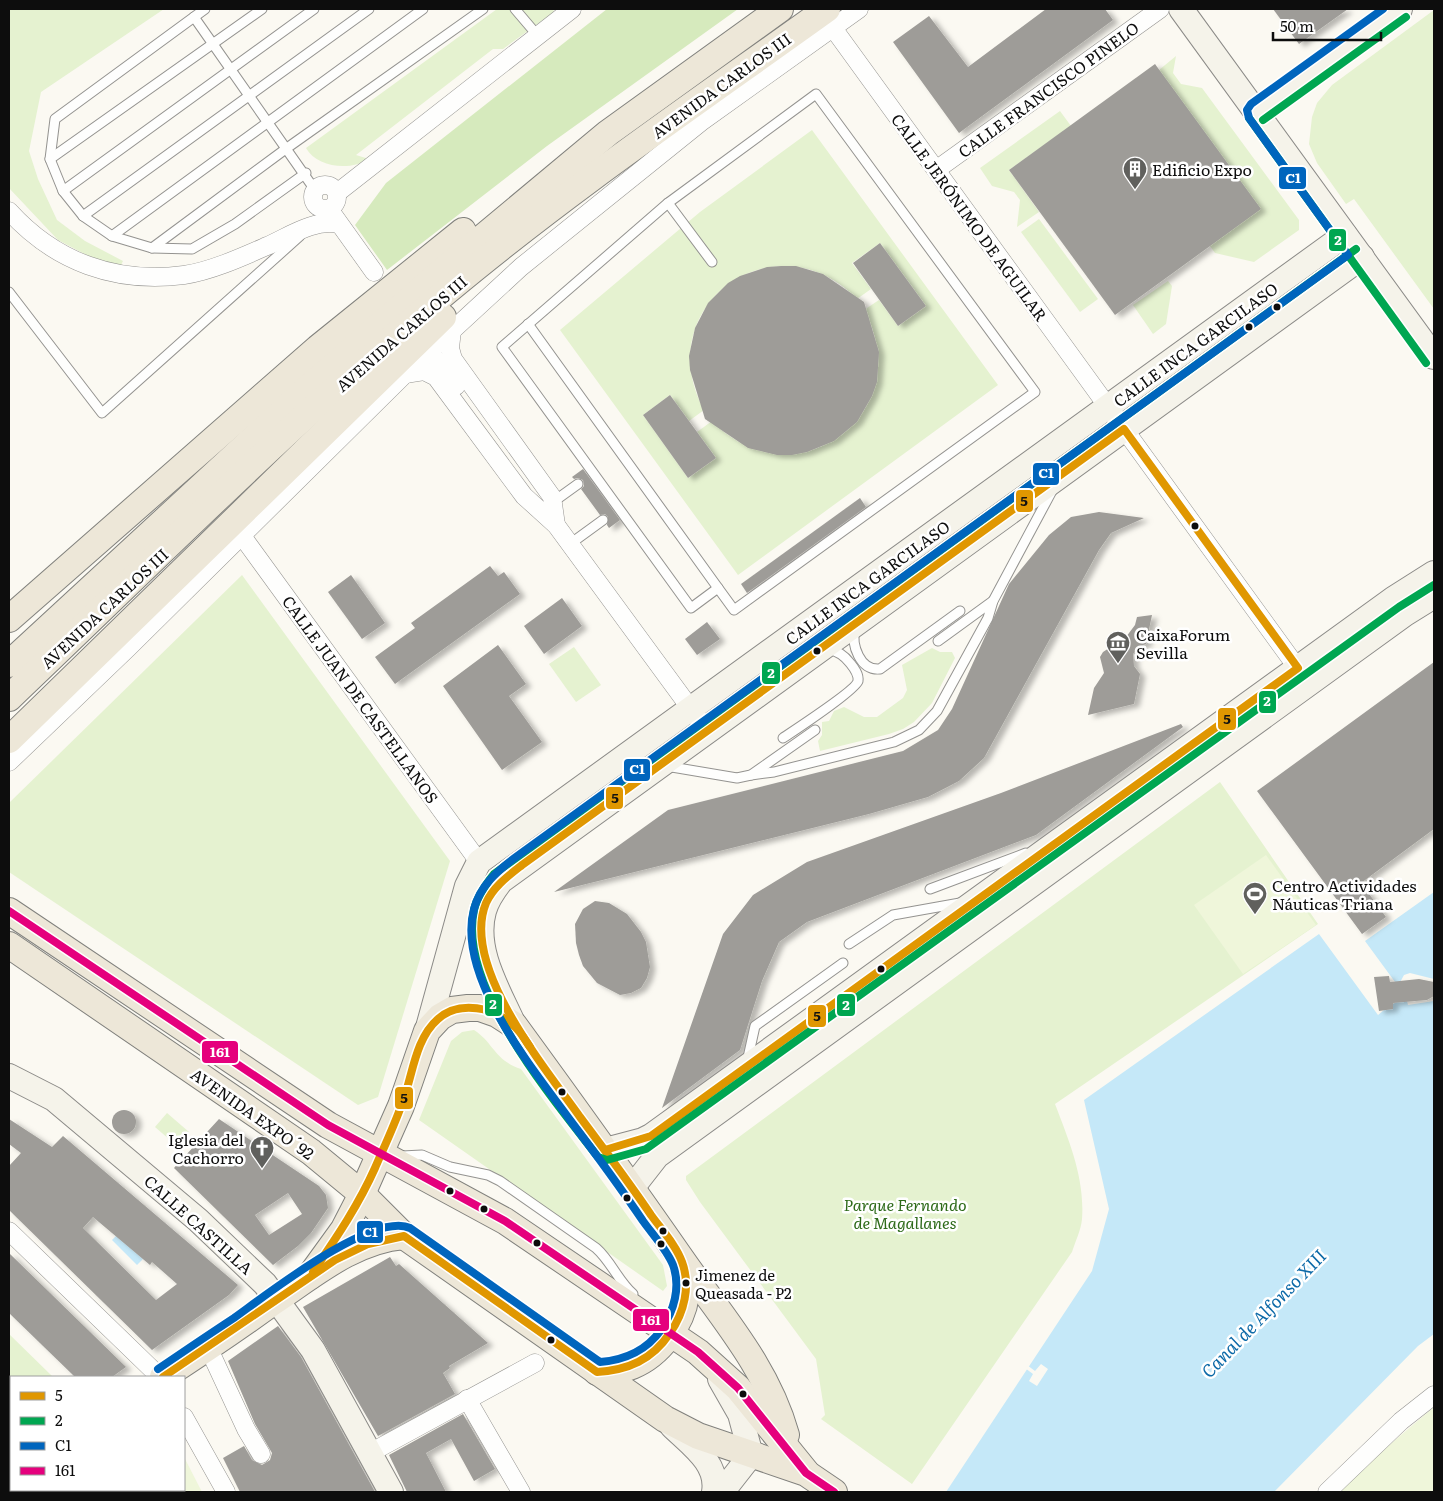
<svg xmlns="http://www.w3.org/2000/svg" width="1443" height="1501" viewBox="0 0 1443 1501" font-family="Literata,serif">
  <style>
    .green { fill: #e5f2d0; fill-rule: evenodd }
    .forest { fill: #d6eabd }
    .pitch { fill: #eff6da }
    .water { fill: #c5e8f8 }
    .pier { fill: #fbf9f2 }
    .building { fill: #9e9c98; fill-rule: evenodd; filter: url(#shadow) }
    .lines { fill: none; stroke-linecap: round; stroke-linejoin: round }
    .lane-casing { stroke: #949390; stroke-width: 11 }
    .street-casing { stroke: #949390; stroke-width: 19 }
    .secondary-casing { stroke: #8b8a87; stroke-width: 26 }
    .primary-casing { stroke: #81817d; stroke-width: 28 }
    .lane { stroke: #fefefd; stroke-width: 9 }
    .street { stroke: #fefefd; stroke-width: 18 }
    .secondary { stroke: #f5f3ea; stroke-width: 24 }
    .primary { stroke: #ede7d8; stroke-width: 26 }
    .bus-1-casing { stroke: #fff; stroke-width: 11 }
    .bus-2-casing { stroke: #fff; stroke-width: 11 }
    .bus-3-casing { stroke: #fff; stroke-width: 11 }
    .bus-4-casing { stroke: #fff; stroke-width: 11 }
    .bus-1 { stroke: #e09701; stroke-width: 8 }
    .bus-2 { stroke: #00a651; stroke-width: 8 }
    .bus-3 { stroke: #0065bd; stroke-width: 8 }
    .bus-4 { stroke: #e5007d; stroke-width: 8 }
    .bus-dot { fill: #0d0d0d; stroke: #fff; stroke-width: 2 }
    .labels { text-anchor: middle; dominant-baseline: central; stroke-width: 5; stroke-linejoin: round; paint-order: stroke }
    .bus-label { font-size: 15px; fill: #0d0d0d; stroke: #fff; text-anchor: start }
    .street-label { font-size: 16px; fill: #0d0d0d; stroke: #fff }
    .poi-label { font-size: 16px; fill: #0d0d0d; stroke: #fff; text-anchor: start }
    .park-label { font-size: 16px; font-style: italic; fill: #2d6a19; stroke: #fff }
    .water-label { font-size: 18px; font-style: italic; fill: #0d6aa8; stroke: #fff }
    .line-badge { stroke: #fff; stroke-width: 2 }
    .badge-label { font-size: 14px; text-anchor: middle; font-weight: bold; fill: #fff }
    .pale-badge-label { font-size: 14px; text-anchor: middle; font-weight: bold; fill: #111 }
  </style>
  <defs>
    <filter id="shadow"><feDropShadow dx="5.5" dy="3" stdDeviation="2.5" flood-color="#0004"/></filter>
  </defs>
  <rect width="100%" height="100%" fill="#fbf9f2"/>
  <g class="green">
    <polygon points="9,9 164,9 41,92 29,151 38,179 57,220 85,241 123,261 121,265 94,259 58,240 9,188"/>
    <path d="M497 9H553L554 12 503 49H493L356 155 369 159C351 171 317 168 306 148Z"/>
    <polygon points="1434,10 1434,309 1354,199 1346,204 1317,163 1309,144 1312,117 1317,103 1332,85"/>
    <polygon points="1176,56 1173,73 1181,84 1202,88 1299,220 1299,230 1254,262 1215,253 1210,246 1159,70"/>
    <polygon points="1060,111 1071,126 1009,170 1039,212 1017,227 1020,200 1014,192 992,186 980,168"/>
    <path d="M812 130 998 385 738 575 560 330 700 212ZM880 243 926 306 898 326 879 300 864 310C920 414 794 505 712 421L697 432 716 458 688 478 643 415 670 395 689 421 704 410C648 306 775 215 857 299L871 289 852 263Z"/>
    <polygon points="1039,219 1098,299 1080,312 1021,232"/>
    <polygon points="1327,260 1332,265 1314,284 1306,272"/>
    <polygon points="1294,280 1303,291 1141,405 1136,399"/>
    <polygon points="1168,281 1172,286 1166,324 1153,334 1133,305"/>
    <polygon points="1069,444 1077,455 752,691 744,680"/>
    <polygon points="242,575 450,861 378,1097 358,1105 9,872 9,803"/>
    <polygon points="574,647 601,685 576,702 549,664"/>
    <polygon points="932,648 940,652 952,652 955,658 932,703 914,722 903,729 889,734 820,751 818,741 822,735 822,722 829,721 834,711 844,707 864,717 877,717 903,698 907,690 902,665"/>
    <polygon points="672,736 675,740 531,850 523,839"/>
    <path d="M1220 782 1318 924 1055 1104C1069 1141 1085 1178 1082 1219 1081 1230 1075 1242 1072 1252L912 1484 821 1419 825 1415 816 1359 700 1202 686 1180V1176Z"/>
    <path d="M474 1030C494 1043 494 1060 521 1069L663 1265 667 1286 663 1291 419 1120 451 1041 462 1032Z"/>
    <polygon points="167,1113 189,1132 177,1146 155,1127"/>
    <polygon points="9,1334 52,1376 11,1377 11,1405 9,1407"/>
  </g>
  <polygon class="forest" points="607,9 738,9 547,146 387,270 355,225 386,183"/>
  <g class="pitch">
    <polygon points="1266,855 1316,925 1243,974 1194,905"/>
    <polygon points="1434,1407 1434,1492 1334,1492"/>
    <polygon points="184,1457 202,1492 46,1492 50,1490 184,1490"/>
  </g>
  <g class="water">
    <polygon points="1434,892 1434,979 1410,973 1404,975 1398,986 1365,941"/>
    <polygon points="1319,934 1378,1015 1384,1010 1393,1009 1393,1004 1406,997 1408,1005 1434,1001 1434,1334 1418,1346 1274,1492 946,1492 1092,1271 1109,1209 1084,1100"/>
    <polygon points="116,1236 143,1259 137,1265 112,1240"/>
  </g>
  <polygon class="pier" points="1041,1364 1048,1369 1037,1386 1029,1381 1033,1374 1025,1368 1027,1365 1035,1371"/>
  <g class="building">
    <polygon points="1046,9 1105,9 1113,20 959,133 893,42 929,16 968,67"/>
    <polygon points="1273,9 1348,9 1299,44"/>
    <polygon points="1155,64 1261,209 1115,315 1009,170"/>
    <polygon points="880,243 926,306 898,326 853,263"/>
    <polygon points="781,266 796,266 823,274 864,302 879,352 877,382 872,396 857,422 834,441 807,452 792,455 777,455 748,448 705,419 690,370 689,356 695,328 708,303 728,283 740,276 767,267"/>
    <polygon points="670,395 716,458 688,478 643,415"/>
    <polygon points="583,469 620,520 609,528 607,525 608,517 605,514 600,515 581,489 584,486 583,480 578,478 574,479 572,477"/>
    <polygon points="860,498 866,507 747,593 741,584"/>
    <polygon points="1099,512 1144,518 1111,533 1099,550 984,758 959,781 928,797 869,814 554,892 668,810 903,751 938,730 952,709 1009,584 1049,535 1071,517"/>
    <polygon points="490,566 498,576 504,572 520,594 395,684 375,657 415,628 411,623"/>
    <polygon points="351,575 385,623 362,639 328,592"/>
    <polygon points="562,598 582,626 544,654 524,626"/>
    <polygon points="1152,615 1146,644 1140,646 1133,654 1134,666 1140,674 1134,704 1088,715 1094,688 1104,673 1100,657 1103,652 1126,637 1135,625 1137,617"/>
    <polygon points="707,622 720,639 697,655 685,639"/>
    <polygon points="498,645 526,684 509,696 542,742 502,770 443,686"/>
    <polygon points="1434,662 1434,829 1361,883 1386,917 1362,934 1257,791"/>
    <polygon points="1181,724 1183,727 1036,835 807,922 779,942 762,981 740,1050 662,1108 723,934 753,895 807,862 1001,793"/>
    <polygon points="595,901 609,903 627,914 641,932 646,942 650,967 647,978 641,988 631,993 620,995 597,983 583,966 579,955 576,943 575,924 583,909"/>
    <polygon points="1389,976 1390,982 1419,979 1434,982 1434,996 1427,1000 1393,1003 1393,1009 1379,1011 1374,977"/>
    <circle cx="124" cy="1122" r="12"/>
    <path d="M9 1119 52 1147 63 1136 238 1285 229 1295 152 1350 9 1210V1166L21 1153 9 1144ZM93 1217 150 1265 152 1262 177 1284 156 1300 83 1228Z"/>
    <path d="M219 1119 319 1186 326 1195 328 1208 311 1233 298 1246 273 1265 174 1168ZM288 1193 302 1214 269 1235 255 1215Z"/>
    <polygon points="9,1253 46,1289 126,1367 112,1377 75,1377 9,1313"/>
    <polygon points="390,1257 396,1266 399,1264 488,1343 449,1366 450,1368 443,1373 455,1394 378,1436 303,1307"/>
    <polygon points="278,1326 301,1357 375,1492 240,1492 223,1458 244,1446 252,1460 262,1465 270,1460 272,1453 255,1424 228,1361"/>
    <polygon points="463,1414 495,1469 474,1481 451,1439 426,1453 446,1492 407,1492 389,1455"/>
  </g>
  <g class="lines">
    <defs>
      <g id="lane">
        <polyline points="205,9 55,119 50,159 63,191 83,216 112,236 152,248 192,249 235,224 306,173"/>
        <polyline points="515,9 538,36"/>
        <polyline points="194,17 315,190"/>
        <polygon points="816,94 1035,392 734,610 718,588 691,608 502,347 668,203"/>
        <polyline points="50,159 262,9"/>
        <polyline points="63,191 314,9"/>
        <polyline points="668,203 712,262"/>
        <polyline points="83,216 369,9"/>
        <polyline points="112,236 423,9"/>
        <polyline points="152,248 287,148 483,9"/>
        <polyline points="9,292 102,413 300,236"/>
        <polyline points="528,324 718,588"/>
        <polyline points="553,502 578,484"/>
        <polyline points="570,544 603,520"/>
        <path d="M855 629C851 645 860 671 880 669L960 611"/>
        <polyline points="938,641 993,601"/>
        <path d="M783 738C795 730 856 690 858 681 859 674 854 668 850 663 844 655 838 651 828 649"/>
        <polyline points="666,766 737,778 751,775 815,730"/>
        <polyline points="751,775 774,772 894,742 919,730 937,711 988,618 993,601 1053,489"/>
        <polyline points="930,889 1026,853"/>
        <polyline points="849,944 893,915 960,903"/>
        <polyline points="747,1062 755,1026 843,963"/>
        <path d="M402 1156 422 1155 450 1167 488 1175 500 1181 596 1248C611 1261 618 1281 633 1294"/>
      </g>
      <g id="street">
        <polyline points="833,28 1304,677"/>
        <polyline points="936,170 1160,9"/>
        <circle cx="325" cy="197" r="12"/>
        <polyline points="337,193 572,9"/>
        <polyline points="329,209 374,272"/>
        <path d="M9 211C55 262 116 284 184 275 211 271 242 257 267 246 290 236 313 219 339 224"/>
        <polyline points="452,330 450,348 453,359 552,497 556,525"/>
        <polyline points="437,360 456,386"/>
        <polyline points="405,374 424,371 436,377 524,496 556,525 707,731"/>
        <polyline points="242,536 479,862"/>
        <polyline points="9,762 128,648 405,374 521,267 701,122 859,9"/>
        <polyline points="9,1231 160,1377"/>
        <polyline points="208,1347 246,1429 261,1454"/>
        <polyline points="467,1399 521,1492"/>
        <polyline points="184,1417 226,1492"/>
        <polyline points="370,1453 535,1363"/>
        <polyline points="1327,1492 1401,1421 1434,1395"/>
      </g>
      <g id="secondary">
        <polyline points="1181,9 1434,357"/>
        <polyline points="1257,112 1400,9"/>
        <path d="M514 1025C499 991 473 950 484 911 487 900 494 890 501 881L1362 257"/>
        <polyline points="427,1031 467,886 479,862 1345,235"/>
        <polyline points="9,1076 54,1099 198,1220 265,1284 313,1350 391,1492"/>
        <polyline points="605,1150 643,1140 651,1136 1393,599 1434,573"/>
        <polyline points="632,1188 657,1156 1405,614 1434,596"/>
        <polyline points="720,1379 740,1414 751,1455 722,1492"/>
        <path d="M672 1426C690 1444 719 1463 714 1492"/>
      </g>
      <g id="primary">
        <polyline points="9,619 318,348 463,231"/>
        <polyline points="9,664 307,389 434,278 608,133 780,9"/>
        <path d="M9 698C153 561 294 419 447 291 568 190 699 101 827 9"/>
        <polyline points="9,740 443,317"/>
        <polyline points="9,911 328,1125 505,1221 698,1352 738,1388 806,1472"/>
        <polyline points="9,945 311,1152 362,1194 404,1236 665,1419 698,1436 806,1473 834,1492"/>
        <path d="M310 1276 344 1229 362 1194 401 1106 427 1031 440 1017 452 1010 468 1008H480L497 1014 514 1025C571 1103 627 1181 682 1260 721 1316 767 1367 786 1435"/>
        <path d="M597 1372C608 1371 621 1371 632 1366 659 1355 682 1325 686 1295 687 1284 684 1271 682 1261"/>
        <path d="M163 1377C200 1353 237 1328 273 1302 313 1275 354 1240 404 1236"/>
        <polyline points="9,1486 11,1484"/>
      </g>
    </defs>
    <use href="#lane" class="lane-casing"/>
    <use href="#street" class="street-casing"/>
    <use href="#secondary" class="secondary-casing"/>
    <use href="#primary" class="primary-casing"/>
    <use href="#lane" class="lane"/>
    <use href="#street" class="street"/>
    <use href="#secondary" class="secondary"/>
    <use href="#primary" class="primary"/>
    <defs>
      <g id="bus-1">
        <path d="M313 1272C336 1238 358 1206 375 1168 385 1145 396 1122 404 1098 413 1072 416 1038 438 1019 459 1000 495 1007 514 1026 521 1032 525 1040 530 1047"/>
        <path d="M163 1377 335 1260 368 1244 404 1236 597 1372C628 1370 652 1360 670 1333 684 1313 691 1286 682 1262 676 1245 661 1229 651 1215 628 1181 604 1149 580 1117 546 1069 460 966 486 903 493 887 508 876 522 865L1124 429 1298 668 651 1136 605 1150"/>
      </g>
      <g id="bus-2">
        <polyline points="1249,118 1426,363"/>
        <polyline points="1263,120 1406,17"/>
        <path d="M1356 249 494 874C486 884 477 896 474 910 457 986 554 1100 598 1157L607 1160 646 1149 1399 607 1434 585"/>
      </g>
      <path id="bus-3" d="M158 1369C183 1352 208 1335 234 1318 265 1296 373 1211 410 1228L600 1362C625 1360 646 1351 661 1330 674 1311 681 1287 673 1265 667 1250 653 1235 643 1221 620 1187 595 1153 570 1120 533 1069 456 977 474 909 480 886 497 871 516 857L1348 255 1249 118 1247 110 1251 104 1383 9"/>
      <polyline id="bus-4" points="9,911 328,1125 505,1221 698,1352 738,1388 806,1473 834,1492"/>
    </defs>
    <use href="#bus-1" class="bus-1-casing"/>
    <use href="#bus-2" class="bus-2-casing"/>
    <use href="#bus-3" class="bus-3-casing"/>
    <use href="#bus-4" class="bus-4-casing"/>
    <use href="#bus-1" class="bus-1"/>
    <use href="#bus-2" class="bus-2"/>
    <use href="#bus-3" class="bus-3"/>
    <use href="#bus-4" class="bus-4"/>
  </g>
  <defs>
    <symbol id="building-pin" viewBox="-11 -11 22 30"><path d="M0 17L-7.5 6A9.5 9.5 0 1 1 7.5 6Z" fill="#60605d" stroke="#fff"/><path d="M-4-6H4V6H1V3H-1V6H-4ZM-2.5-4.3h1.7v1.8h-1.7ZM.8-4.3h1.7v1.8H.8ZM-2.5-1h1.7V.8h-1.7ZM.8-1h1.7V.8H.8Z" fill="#fff"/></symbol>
    <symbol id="museum-pin" viewBox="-11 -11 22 30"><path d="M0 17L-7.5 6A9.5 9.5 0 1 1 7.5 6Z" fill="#60605d" stroke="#fff"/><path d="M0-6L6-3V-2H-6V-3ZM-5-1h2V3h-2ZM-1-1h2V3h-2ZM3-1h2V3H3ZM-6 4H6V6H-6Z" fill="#fff"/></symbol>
    <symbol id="stadium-pin" viewBox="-11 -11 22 30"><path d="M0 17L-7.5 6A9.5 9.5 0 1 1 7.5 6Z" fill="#60605d" stroke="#fff"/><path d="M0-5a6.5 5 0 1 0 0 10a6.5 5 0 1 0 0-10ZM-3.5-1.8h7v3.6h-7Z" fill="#fff"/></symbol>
    <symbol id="church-pin" viewBox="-11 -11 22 30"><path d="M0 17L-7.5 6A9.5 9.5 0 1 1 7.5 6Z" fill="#60605d" stroke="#fff"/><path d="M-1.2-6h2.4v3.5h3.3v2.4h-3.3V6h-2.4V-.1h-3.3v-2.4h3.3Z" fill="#fff"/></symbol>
  </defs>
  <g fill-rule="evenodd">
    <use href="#building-pin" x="1121" y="155" width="28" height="38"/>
    <use href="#museum-pin" x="1104" y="629" width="28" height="38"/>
    <use href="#stadium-pin" x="1241" y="880" width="28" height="38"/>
    <use href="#church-pin" x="248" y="1134" width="28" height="38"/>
  </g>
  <g class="bus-dot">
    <circle cx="1277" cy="307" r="4.5"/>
    <circle cx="1249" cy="327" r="4.5"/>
    <circle cx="1195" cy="526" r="4.5"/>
    <circle cx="817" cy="651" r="4.5"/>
    <circle cx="881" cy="969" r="4.5"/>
    <circle cx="562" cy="1092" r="4.5"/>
    <circle cx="450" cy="1191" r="4.5"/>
    <circle cx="627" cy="1198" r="4.5"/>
    <circle cx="484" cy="1209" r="4.5"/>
    <circle cx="663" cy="1231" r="4.5"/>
    <circle cx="537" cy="1243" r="4.5"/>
    <circle cx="661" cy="1244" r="4.5"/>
    <circle cx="686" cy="1283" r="4.5"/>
    <circle cx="551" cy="1340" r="4.5"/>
    <circle cx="743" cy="1394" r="4.5"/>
  </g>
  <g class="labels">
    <g class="bus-label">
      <text x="695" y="1274">Jimenez de<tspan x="695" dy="18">Queasada - P2</tspan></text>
    </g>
    <g class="street-label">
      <text transform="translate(721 85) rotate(-36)">AVENIDA CARLOS III</text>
      <text transform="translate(1048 89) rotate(-36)">CALLE FRANCISCO PINELO</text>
      <text transform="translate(970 217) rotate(54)">CALLE JERÓNIMO DE AGUILAR</text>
      <text transform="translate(401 333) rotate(-41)">AVENIDA CARLOS III</text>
      <text transform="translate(1195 344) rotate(-36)">CALLE INCA GARCILASO</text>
      <text transform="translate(867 582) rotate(-36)">CALLE INCA GARCILASO</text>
      <text transform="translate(104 608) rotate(-43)">AVENIDA CARLOS III</text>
      <text transform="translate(361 699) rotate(54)">CALLE JUAN DE CASTELLANOS</text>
      <text transform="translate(253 1113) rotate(35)">AVENIDA EXPO´92</text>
      <text transform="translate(199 1224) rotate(42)">CALLE CASTILLA</text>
    </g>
    <g class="poi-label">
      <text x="1152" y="169">Edificio Expo</text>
      <text x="1136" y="634">CaixaForum<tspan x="1136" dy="18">Sevilla</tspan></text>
      <text x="1272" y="885">Centro Actividades<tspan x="1272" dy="18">Náuticas Triana</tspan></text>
      <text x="244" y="1139" text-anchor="end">Iglesia del<tspan x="244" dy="18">Cachorro</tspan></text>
    </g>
    <g class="park-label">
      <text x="905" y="1204">Parque Fernando<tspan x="905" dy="18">de Magallanes</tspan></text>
    </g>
    <g class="water-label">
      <text transform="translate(1263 1313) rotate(-46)">Canal de Alfonso XIII</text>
    </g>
  </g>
  <g class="line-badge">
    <rect x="1278" y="166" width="29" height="24" rx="5" fill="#0065bd"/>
    <rect x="1328" y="228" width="19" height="24" rx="5" fill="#00a651"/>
    <rect x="1032" y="462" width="28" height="24" rx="5" fill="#0065bd"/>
    <rect x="1015" y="489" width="19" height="24" rx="5" fill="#e09701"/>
    <rect x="761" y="661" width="20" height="24" rx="5" fill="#00a651"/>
    <rect x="1258" y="690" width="19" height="24" rx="5" fill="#00a651"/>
    <rect x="1217" y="707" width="20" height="24" rx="5" fill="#e09701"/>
    <rect x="623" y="758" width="28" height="24" rx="5" fill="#0065bd"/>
    <rect x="605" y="786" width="19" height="24" rx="5" fill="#e09701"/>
    <rect x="484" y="993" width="19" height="24" rx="5" fill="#00a651"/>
    <rect x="836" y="993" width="20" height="24" rx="5" fill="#00a651"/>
    <rect x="807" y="1004" width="20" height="24" rx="5" fill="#e09701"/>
    <rect x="201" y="1040" width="38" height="24" rx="5" fill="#e5007d"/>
    <rect x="394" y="1086" width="20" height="24" rx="5" fill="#e09701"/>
    <rect x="356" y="1220" width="28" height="24" rx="5" fill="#0065bd"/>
    <rect x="632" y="1308" width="38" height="24" rx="5" fill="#e5007d"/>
  </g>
  <g class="badge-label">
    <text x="1293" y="183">C1</text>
    <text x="1338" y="245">2</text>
    <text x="1046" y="478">C1</text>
    <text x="771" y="678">2</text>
    <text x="1267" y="706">2</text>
    <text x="637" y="774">C1</text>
    <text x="493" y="1009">2</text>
    <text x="846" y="1010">2</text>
    <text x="220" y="1057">161</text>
    <text x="370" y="1237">C1</text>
    <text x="651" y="1325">161</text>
  </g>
  <g class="pale-badge-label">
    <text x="1024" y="506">5</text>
    <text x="1227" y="724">5</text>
    <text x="615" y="803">5</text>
    <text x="817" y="1021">5</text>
    <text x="404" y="1103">5</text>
  </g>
  <rect width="1443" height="1501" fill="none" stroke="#0d0d0d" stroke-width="20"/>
  <rect x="10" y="1376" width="175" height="115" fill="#ffffff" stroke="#9e9e9e"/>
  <rect x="20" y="1392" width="25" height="8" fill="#e09701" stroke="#9e9e9e"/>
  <text x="55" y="1401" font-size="15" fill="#0d0d0d">5</text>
  <rect x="20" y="1417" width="25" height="8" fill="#00a651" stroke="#9e9e9e"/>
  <text x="55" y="1426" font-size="15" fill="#0d0d0d">2</text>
  <rect x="20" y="1442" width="25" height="8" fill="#0065bd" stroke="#9e9e9e"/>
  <text x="55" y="1451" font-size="15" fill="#0d0d0d">C1</text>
  <rect x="20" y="1467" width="25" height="8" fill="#e5007d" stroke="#9e9e9e"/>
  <text x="55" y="1476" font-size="15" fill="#0d0d0d">161</text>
  <path d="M1273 32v8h108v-8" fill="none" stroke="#0d0d0d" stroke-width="2.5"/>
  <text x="1280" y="32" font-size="15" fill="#0d0d0d" stroke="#ffffff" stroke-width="4" paint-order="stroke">50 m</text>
</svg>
